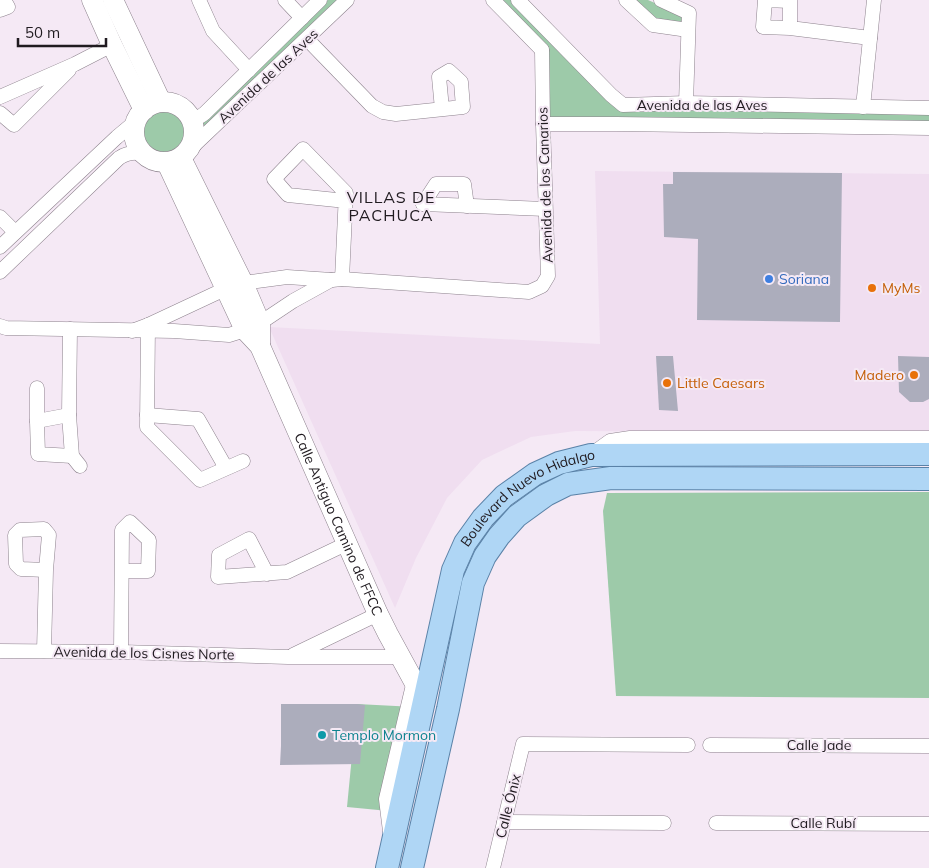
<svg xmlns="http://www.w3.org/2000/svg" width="929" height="868" viewBox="0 0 929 868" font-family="Mulish,sans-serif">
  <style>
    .built { fill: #f0def0 }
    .green { fill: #9dcaa9 }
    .building { fill: #acadbc }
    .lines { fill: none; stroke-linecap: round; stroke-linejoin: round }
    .street-casing { stroke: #8d828d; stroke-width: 15 }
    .secondary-casing { stroke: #8d828d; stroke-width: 21 }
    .primary-casing { stroke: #5a82a7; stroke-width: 24 }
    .street { stroke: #fff; stroke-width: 14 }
    .secondary { stroke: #fff; stroke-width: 20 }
    .primary { stroke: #afd6f5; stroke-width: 22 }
    .shop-dot { fill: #3f7fe0; stroke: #f5e9f5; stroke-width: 2 }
    .food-dot { fill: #e8710a; stroke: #f5e9f5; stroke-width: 2 }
    .culture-dot { fill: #0f9aa8; stroke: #f5e9f5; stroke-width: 2 }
    .labels { text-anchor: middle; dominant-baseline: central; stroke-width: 4; stroke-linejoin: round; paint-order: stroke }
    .street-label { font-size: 14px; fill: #201b20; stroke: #f5e9f5 }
    .shop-label { font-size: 14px; fill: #366cbe; stroke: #f5e9f5; text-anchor: start }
    .food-label { font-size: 14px; fill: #c56008; stroke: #f5e9f5; text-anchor: start }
    .culture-label { font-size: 14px; fill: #0d838f; stroke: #f5e9f5; text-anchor: start }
    .quarter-label { font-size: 16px; letter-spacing: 1px; fill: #201b20; stroke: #f5e9f5 }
  </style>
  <rect width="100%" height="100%" fill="#f5e9f5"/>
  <polygon class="built" points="595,171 929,174 929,433 575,431 531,437 482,460 447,498 416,558 395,608 269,327 600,344"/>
  <g class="green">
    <polygon points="328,0 344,0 198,135 170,158 158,156 146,150 138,135 140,120 153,107 164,105 183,110 193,127"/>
    <polygon points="496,0 511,0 620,106 929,110 929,124 547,120 545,50"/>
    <polygon points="631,0 648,0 685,16 684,25 654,21"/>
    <polygon points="929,492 929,698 616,696 603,511 607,493"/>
    <polygon points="357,704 415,707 399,812 347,807"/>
  </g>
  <g class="building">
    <polygon points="673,172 842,173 840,322 697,320 698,239 664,237 663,184 673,184"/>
    <polygon points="656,356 673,356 678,411 659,410"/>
    <polygon points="898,356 929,357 929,399 923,402 910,402 899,392"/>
    <polygon points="281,704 357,704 365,705 360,764 280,765 281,746"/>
  </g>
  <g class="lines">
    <defs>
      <g id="street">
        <polyline points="199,0 213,31 249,70"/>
        <polyline points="285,0 302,18"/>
        <polyline points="493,0 542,50"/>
        <polyline points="518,0 611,95 623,105 686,103 929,108"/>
        <polyline points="626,0 653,25 688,30"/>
        <polyline points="661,0 689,13 686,103"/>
        <polyline points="0,10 8,7 4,0"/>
        <polyline points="790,28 790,1 765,0 763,27 790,28 870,38"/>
        <polyline points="307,39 372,106 383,112 396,114 463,107 461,82 449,71 439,77 442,109"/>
        <polyline points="0,97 75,64 112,45"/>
        <polyline points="863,107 874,0"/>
        <polyline points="0,113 14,125 69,70"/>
        <path d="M190 117C197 119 200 117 205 113L320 0"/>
        <polyline points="543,124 616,124 929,128"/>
        <polyline points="188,151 347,0"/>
        <polyline points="423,204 545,209"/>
        <polyline points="423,204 436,184 464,184 467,206"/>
        <polyline points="0,217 15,232"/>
        <polyline points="0,247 117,137 135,122"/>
        <path d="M0 272 119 158C126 153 132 152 141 153"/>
        <polyline points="342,279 346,193 303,149 274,179 288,195 346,201"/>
        <polyline points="148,325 147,427 200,480 243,461"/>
        <polyline points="0,326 6,328 174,331 229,335 245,330 260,323 293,301 331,280"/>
        <polyline points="70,329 69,415 72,456 80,466"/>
        <polyline points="132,331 148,325 225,289 243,283 287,277 332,280 342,279 529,292 542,286 548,276 543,124 542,50"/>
        <polyline points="37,388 37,421 38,454 72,456"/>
        <polyline points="147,415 198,419 226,468"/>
        <polyline points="37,421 69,415"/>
        <polyline points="592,454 610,441 630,438 929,438"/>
        <polyline points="267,574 249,539 219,555 218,577 287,572 348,543"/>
        <polyline points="0,651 121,652 288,657 400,657"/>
        <polyline points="44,651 46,570 49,535 44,529 20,530 15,535 16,564 21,569 46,570"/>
        <polyline points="121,652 122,530 130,522 149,540 148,571 122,571"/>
        <polyline points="293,655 378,614"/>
        <polyline points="710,745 929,746"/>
        <polyline points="504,822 664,823"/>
        <polyline points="716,823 929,824"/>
        <polyline points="493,868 523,744 688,745"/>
      </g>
      <g id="secondary">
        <polyline points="92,0 112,45 144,110"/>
        <polyline points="113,0 161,102"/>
        <circle cx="164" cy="132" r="30"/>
        <polyline points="181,158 243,283 260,323 260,346"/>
        <path id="s1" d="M167 163 245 330 260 346 378 614 388 634 424 700"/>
        <polyline points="393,831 389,799 417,681"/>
      </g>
      <g id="primary">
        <path id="s2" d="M387 868 453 570 465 543 483 518 504 496 535 474 559 463 591 455 929 454"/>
        <polyline points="412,868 448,709 473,583 485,556 499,536 517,516 546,495 568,484 611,478 929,479"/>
      </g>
    </defs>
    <use href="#street" class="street-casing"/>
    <use href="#secondary" class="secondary-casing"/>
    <use href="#primary" class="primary-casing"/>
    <use href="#street" class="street"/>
    <use href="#secondary" class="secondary"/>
    <use href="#primary" class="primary"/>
  </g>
  <circle class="shop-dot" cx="769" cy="279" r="5"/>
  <g class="food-dot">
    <circle cx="872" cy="288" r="5"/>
    <circle cx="914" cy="375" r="5"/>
    <circle cx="667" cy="383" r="5"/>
  </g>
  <circle class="culture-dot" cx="322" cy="735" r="5"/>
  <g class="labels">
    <g class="street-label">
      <text transform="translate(268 76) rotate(-43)">Avenida de las Aves</text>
      <text x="702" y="105">Avenida de las Aves</text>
      <text transform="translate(545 185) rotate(-92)">Avenida de los Canarios</text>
      <text stroke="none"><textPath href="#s2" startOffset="415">Boulevard Nuevo Hidalgo</textPath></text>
      <text stroke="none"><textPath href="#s1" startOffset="401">Calle Antiguo Camino de FFCC</textPath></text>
      <text transform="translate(144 653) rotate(1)">Avenida de los Cisnes Norte</text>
      <text x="819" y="745">Calle Jade</text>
      <text transform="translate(508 806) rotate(-76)">Calle Ónix</text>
      <text x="823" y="823">Calle Rubí</text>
    </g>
    <g class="shop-label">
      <text x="779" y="279">Soriana</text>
    </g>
    <g class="food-label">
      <text x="882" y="288">MyMs</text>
      <text x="904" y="375" text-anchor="end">Madero</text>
      <text x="677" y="383">Little Caesars</text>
    </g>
    <g class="culture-label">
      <text x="332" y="735">Templo Mormon</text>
    </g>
    <g class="quarter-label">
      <text x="391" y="197">VILLAS DE<tspan x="391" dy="18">PACHUCA</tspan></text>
    </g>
  </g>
  <path d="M18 38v8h88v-8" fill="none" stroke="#201b20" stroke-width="2.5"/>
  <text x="25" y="38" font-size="15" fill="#201b20" stroke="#f5e9f5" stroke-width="4" paint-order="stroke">50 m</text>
</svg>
